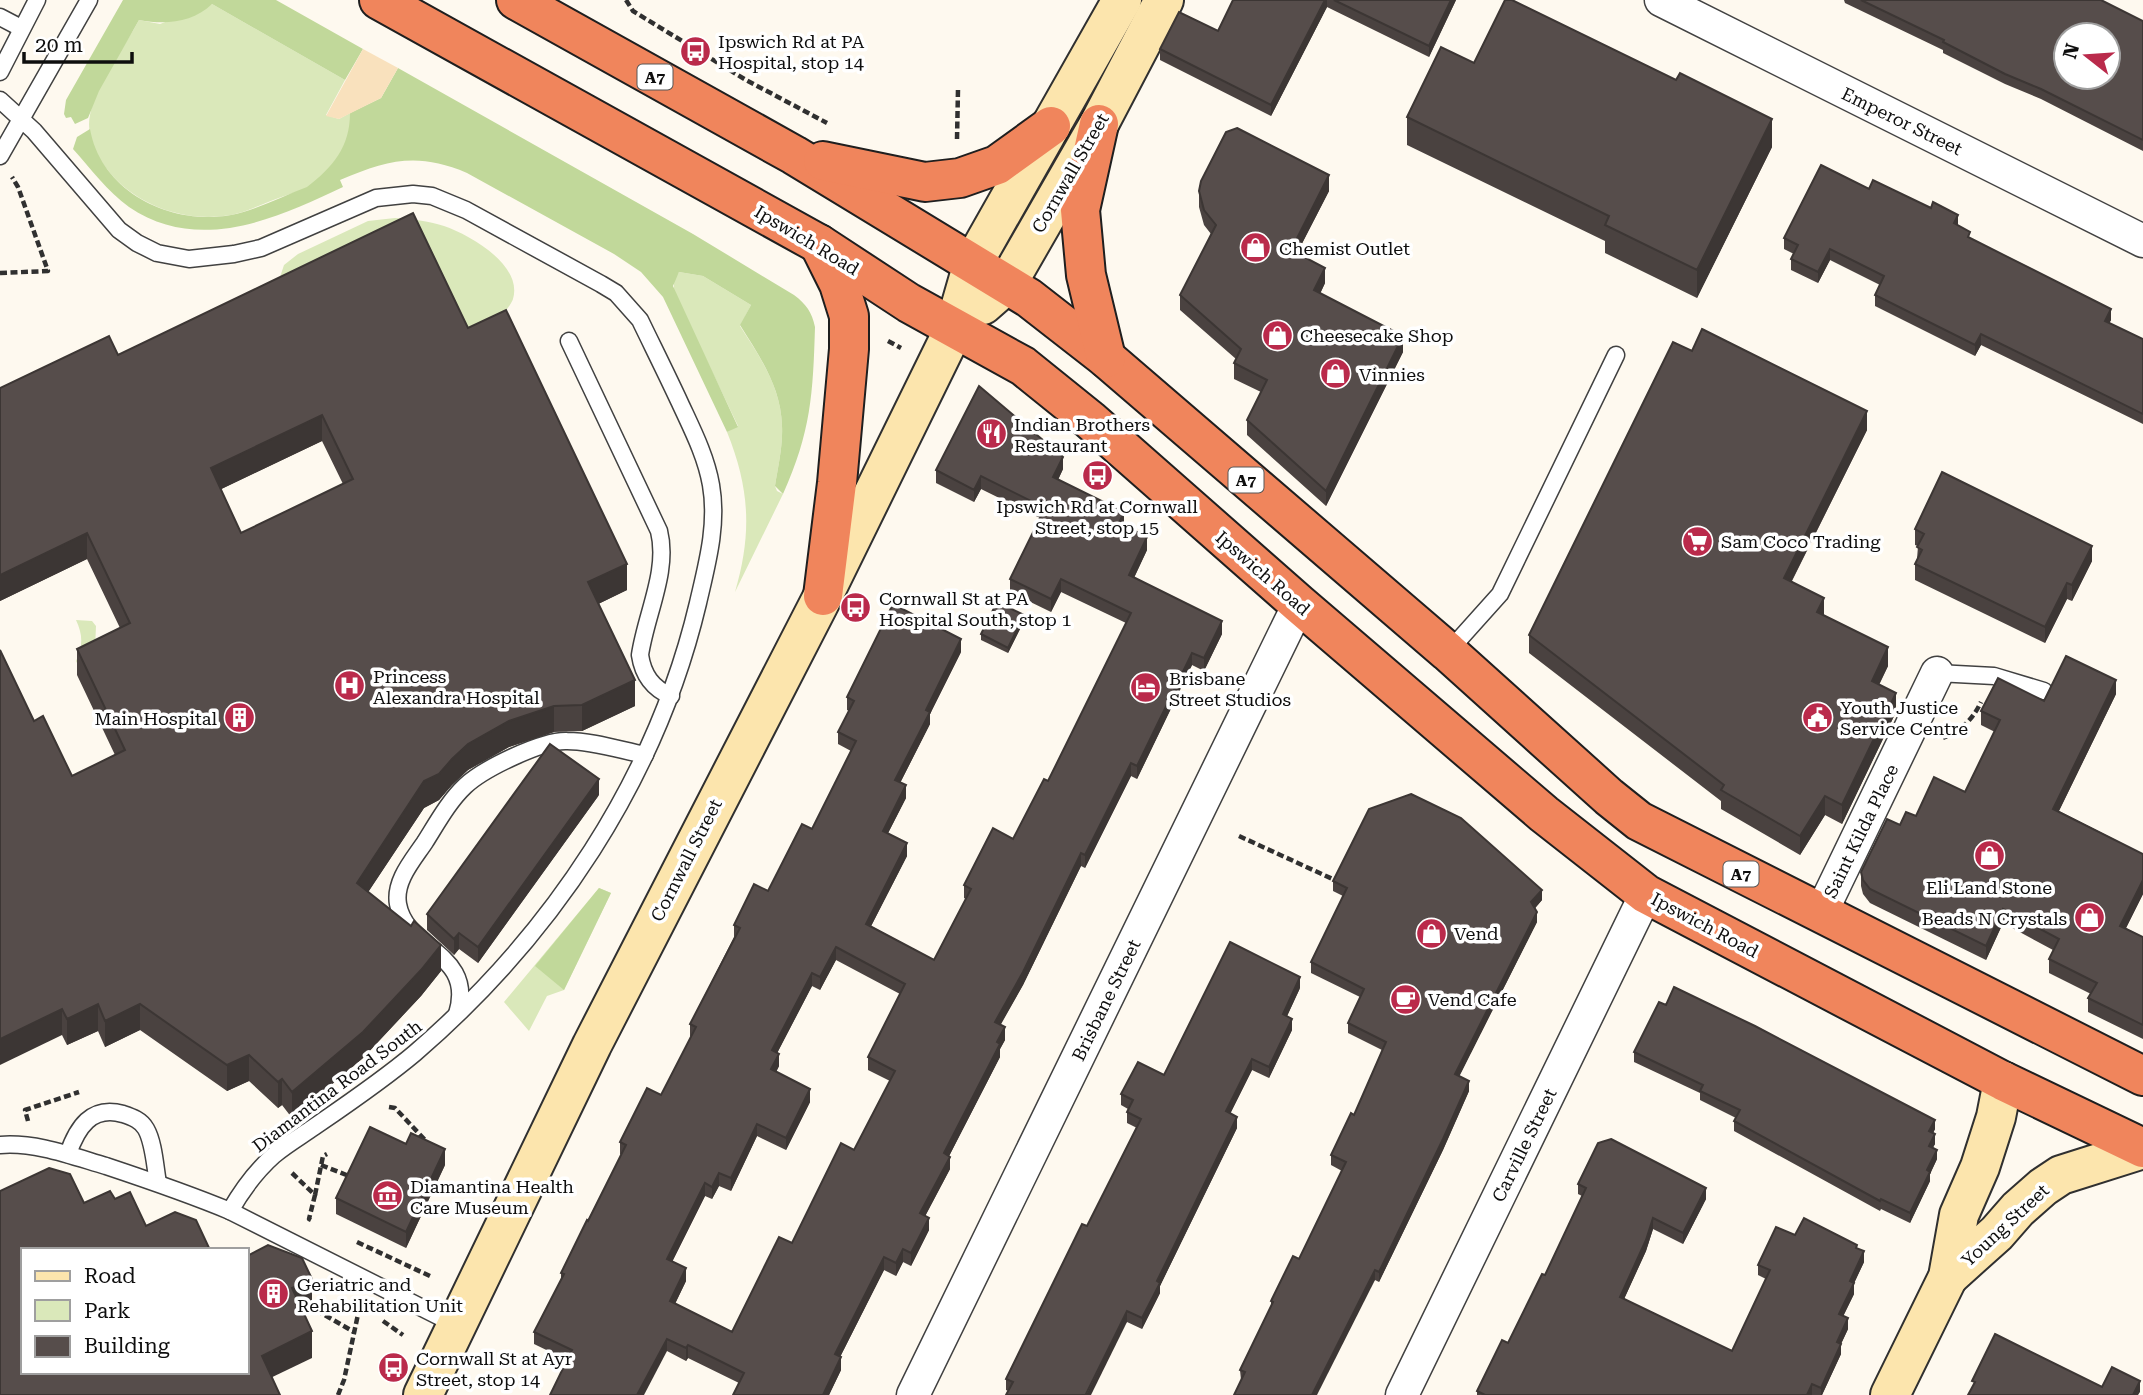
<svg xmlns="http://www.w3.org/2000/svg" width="2143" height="1395" viewBox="0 0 2143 1395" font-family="'Roboto Serif',serif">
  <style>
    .green { fill: #dae8ba }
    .forest { fill: #c1d89a }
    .sand { fill: #f9e1bd }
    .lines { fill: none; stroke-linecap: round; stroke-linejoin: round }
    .lane-casing { stroke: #414141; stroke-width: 19 }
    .street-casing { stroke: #414141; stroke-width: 35 }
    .secondary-casing { stroke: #303030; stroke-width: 42 }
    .highway-casing { stroke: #1f1f1f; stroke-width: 42 }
    .path { stroke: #303030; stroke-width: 4.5; stroke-dasharray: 7 3.5; stroke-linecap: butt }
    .lane { stroke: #fff; stroke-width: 16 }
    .street { stroke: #fff; stroke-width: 32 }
    .secondary { stroke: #fce5ad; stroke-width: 38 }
    .highway { stroke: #f0855c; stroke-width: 38 }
    .wall { fill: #4a4240; fill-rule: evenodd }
    .shaded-wall { fill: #3c3634 }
    .building { fill: #564d4b; stroke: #3c3634; stroke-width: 2; fill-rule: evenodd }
    .labels { text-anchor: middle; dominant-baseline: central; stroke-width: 7; stroke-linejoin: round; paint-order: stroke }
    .shield { fill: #fff; stroke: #565656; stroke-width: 2 }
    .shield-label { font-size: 16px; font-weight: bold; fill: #0e0e0e }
    .poi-label { font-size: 18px; fill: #0e0e0e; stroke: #fff; text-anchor: start }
    .street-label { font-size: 18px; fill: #0e0e0e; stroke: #fff }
  </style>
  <rect width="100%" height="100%" fill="#fef9ef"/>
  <g class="green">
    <path d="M212 4 345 80 326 115 339 119 350 113C350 121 351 131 348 139 342 156 322 179 307 188 297 192 286 195 276 199 262 204 246 212 231 215 186 223 135 206 107 169 95 155 86 134 90 115 95 87 125 46 139 20L160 24Z"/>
    <path d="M395 218C412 219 428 221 444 226 470 235 523 265 513 299 510 309 481 339 472 349L278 283 284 265 298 254 368 221Z"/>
    <path d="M679 272 703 276 751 305 740 326C760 357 781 387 782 426 783 446 778 467 775 486L777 491 783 494 735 592C752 534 750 489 727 432L738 426 674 292V281Z"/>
    <path d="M76 620 92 621 96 626 95 649 78 665 76 661C83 646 83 635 76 620Z"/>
    <polygon points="599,888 611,893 564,990 547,996 529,1031 504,1002"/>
  </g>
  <g class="forest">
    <path d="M123 0H276L363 49 345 80 212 4C192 23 165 25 139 20L99 91 88 118 75 124 71 117 66 118 64 114 66 100Z"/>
    <path d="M398 68 693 234 794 295C806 304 812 312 815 327 813 394 811 432 783 494L775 486C778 467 783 446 782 426 781 387 760 357 740 325L751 305 703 276 679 272 673 286 738 427 727 432 663 297 641 272 614 254 467 173C417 152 388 160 340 180L343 187C276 219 198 254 129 207 107 191 91 169 73 149L77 137 90 129C101 192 171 226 231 215 256 210 283 196 307 187 333 167 350 147 350 113L381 98Z"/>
    <polygon points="599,888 611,893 564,990 535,966"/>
  </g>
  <polygon class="sand" points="363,49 398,68 381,98 339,119 326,116"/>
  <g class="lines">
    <defs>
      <g id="lane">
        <polyline points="0,17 21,28"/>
        <polyline points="0,72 37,0"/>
        <path d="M0 100 34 131 119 230 137 243 157 253 189 259 234 254 261 248 376 198 413 194 432 196 466 210 601 284 616 293 640 320C653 347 667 375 680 403 692 429 706 456 711 485 718 525 707 564 698 603 656 780 552 935 415 1053 383 1080 349 1103 314 1127 301 1136 286 1145 274 1155 256 1171 242 1190 230 1211"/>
        <polyline points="0,156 89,0"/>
        <path d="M569 341 659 531C669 571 646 614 640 655 643 675 652 688 671 696"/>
        <polyline points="1448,652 1500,594 1616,355"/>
        <polyline points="1937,673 1994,676 2044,691"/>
        <path d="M457 1014C476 952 406 951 398 904 394 881 413 860 425 842 437 823 449 801 465 786 483 769 542 740 567 741 593 741 620 750 645 755"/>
        <path d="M0 1145C36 1142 72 1156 106 1166 148 1180 189 1194 230 1211L456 1325"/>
        <path d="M68 1154C77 1128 91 1105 123 1114 132 1117 141 1120 146 1129 154 1143 155 1167 158 1183"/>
      </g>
      <g id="street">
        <polyline points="1661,0 2143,241"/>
        <polyline points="1821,913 1937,673"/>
        <polyline points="913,1395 1299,604"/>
        <polyline points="1402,1395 1646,894"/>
      </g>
      <g id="secondary">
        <polyline points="983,305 1007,284 1099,124 1164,0"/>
        <polyline points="1948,1277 1997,1233 2018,1209 2043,1187 2061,1175 2143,1149"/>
        <polyline points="423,1395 592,1045 823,596 954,329 973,263 1122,0"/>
        <polyline points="1890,1395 1948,1277 1959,1215 1980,1167 1996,1117 2003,1081"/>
      </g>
      <g id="highway">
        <polyline points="379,0 819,244 909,303 1023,366 1090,420 1299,604 1544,814 1646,894 2003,1081 2143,1148"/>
        <polyline points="516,0 794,155 1029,298 1106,358 1448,652 1609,797 1639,821 2143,1076"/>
        <polyline points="1099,124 1080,210 1086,275 1106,358"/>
        <polyline points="823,161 925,182 960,178 997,165 1051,126"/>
        <polyline points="819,244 839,284 849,316 849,349 837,483 823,596"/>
      </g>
    </defs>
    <use href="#lane" class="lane-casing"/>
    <use href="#street" class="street-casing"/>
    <use href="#secondary" class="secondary-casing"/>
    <use href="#highway" class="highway-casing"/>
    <g class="path">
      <polyline points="626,0 633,11 746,80 827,123"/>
      <polyline points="957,139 958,89"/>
      <polyline points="0,273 48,271 18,187 12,177"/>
      <polyline points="888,341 901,348"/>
      <path d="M1943 738C1961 731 1973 719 1981 702"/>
      <polyline points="1239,836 1337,881"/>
      <polyline points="389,1107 395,1108 426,1141"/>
      <polyline points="28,1121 25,1110 79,1092"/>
      <polyline points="321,1165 349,1176"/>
      <polyline points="292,1173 315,1195 309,1219 311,1220"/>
      <polyline points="315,1195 323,1156 327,1154"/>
      <polyline points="357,1242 432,1277"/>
      <polyline points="316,1310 354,1332"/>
      <polyline points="383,1321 403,1335"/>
      <polyline points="338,1395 344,1380 360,1305"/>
    </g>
    <use href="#lane" class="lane"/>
    <use href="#street" class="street"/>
    <use href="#secondary" class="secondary"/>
    <use href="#highway" class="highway"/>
  </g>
  <g class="wall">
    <polygon points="1233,0 1456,0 1429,57 1327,7 1271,116 1160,60 1160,49 1218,31"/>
    <polygon points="1844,0 2101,0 2143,21 2143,151 2041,99 2005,84 1943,53 1943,50 1845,3"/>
    <polygon points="1474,63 1772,147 1697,298 1605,253 1605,241 1407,145 1407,117"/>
    <polygon points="1869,189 1958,226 1970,239 2111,320 2109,323 2143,339 2143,424 1981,345 1975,356 1875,306 1875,295 1880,285 1830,260 1818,283 1791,270 1791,259 1794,254 1784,249 1784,238"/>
    <polygon points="1199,191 1329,191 1297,253 1325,283 1320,294 1403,352 1326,506 1247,435 1247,420 1261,392 1234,379 1234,363 1236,359 1180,310 1180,295 1211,234 1204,225 1199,207"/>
    <path d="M468 328 627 590 598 604 635 706 582 731 554 732 509 747 468 770 452 785 439 800 424 808 368 892 441 971 421 996 363 1058 292 1118 282 1105 278 1108 249 1081 227 1091 140 1030 105 1047 98 1031 67 1045 62 1035 34 721 72 776 115 755 77 675V649L120 628 87 559 0 601V388L118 355ZM322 441 343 484 241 533 221 489Z"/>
    <polygon points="1692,351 1867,430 1792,581 1824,616 1888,666 1879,684 1896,712 1842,824 1825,815 1800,855 1721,809 1721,801 1529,653 1529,635"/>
    <path d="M1063 469 1058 480 1124 525 1147 550 1134 578 1222 634 1204 671 1192 665 1137 779 1131 776 1085 868 1081 866 1023 985 1000 1025 1005 1040 1000 1049V1057L949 1156 950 1169 925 1216 929 1230 911 1266 903 1262 896 1276 884 1270 840 1357 841 1370 829 1395H733L739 1383 688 1358 686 1361 667 1351 567 1360 534 1344V1332L561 1280V1273L621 1155 620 1154V1142L661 1095 691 1037 690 1036V1024L734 937V925L768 891 812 829 851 751 838 744V732L849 711 847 710V697L961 652 930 714V724L900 783 906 798 888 833 907 856 871 926 934 960 966 899 964 898V885L1013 839 1048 781 1126 623 1061 592 1051 612 1010 592V579L1040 518 981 489 974 502 936 483V470ZM836 960 900 994 868 1057V1070L890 1081 854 1150 732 1332 675 1304 686 1281 672 1262 705 1196 712 1199 719 1186 731 1191 757 1136 786 1150 810 1102 776 1072 779 1066 777 1053 812 986 820 990Z"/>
    <polygon points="1915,529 2092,561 2072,601 2067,599 2045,643 1915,580 1915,564 1917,559 1918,546 1915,545"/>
    <polygon points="1024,621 1008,653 981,640 981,634"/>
    <polygon points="2116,694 2059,811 2143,854 2143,894 2126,928 2143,937 2143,1039 2088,1012 2088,998 2091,994 2049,973 2049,959 2053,950 2003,923 1986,960 1870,903 1863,894 1861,886 1861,872 1916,816 1965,792 1995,732 1981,725 1981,711 2044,701"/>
    <polygon points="599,795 478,963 459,949 454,955 427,930 427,914"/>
    <polygon points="1333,881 1542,900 1535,908 1537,922 1459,1076 1469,1091 1443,1150 1379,1282 1375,1280 1241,1380 1240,1370 1271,1306 1271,1301 1299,1259 1342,1171 1331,1165 1331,1155 1354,1115 1382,1050 1348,1033 1348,1023 1360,997 1311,973 1311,962 1343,896 1333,891"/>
    <polygon points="1300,988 1287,1016 1292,1030 1269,1078 1252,1070 1230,1114 1237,1128 1160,1286 1160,1293 1142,1329 1127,1322 1008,1391 1006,1390 1006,1379 1087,1226 1137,1128 1127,1123 1127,1112 1128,1109 1121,1105 1121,1094 1164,1075"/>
    <polygon points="1634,1052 1935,1129 1933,1133 1935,1144 1933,1147 1937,1159 1930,1174 1930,1181 1910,1223 1881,1209 1880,1211 1734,1131 1734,1121 1736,1118 1700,1100 1700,1093 1634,1062"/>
    <polygon points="445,1165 406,1248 336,1214 336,1198"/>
    <polygon points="1578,1184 1706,1199 1683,1244 1653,1229 1646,1251 1624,1299 1732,1351 1766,1279 1758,1275 1758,1265 1795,1235 1857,1248 1864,1262 1854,1283 1854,1294 1843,1316 1848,1329 1841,1344 1841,1354 1822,1395 1477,1395 1477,1391 1508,1343 1545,1275 1582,1196 1578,1194"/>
  </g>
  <g class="shaded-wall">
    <polygon points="1325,0 1327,0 1327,7 1271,116 1271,105"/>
    <polygon points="1451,0 1456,0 1429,57 1429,46"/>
    <polygon points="1772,119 1772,147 1697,298 1697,270"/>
    <polygon points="1329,175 1329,191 1291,265 1291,250"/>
    <polygon points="1958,215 1958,226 1954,223"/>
    <polygon points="1830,249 1830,260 1818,283 1818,272"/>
    <polygon points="1325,268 1325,283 1314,306 1314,290"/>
    <polygon points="2111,309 2111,320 2105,332 2105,321"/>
    <polygon points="1981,334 1981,345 1975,356 1975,345"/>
    <polygon points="1403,336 1403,352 1326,506 1326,491"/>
    <polygon points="1867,411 1867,430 1784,596 1784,578"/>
    <polygon points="322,415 322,441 211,494 211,468"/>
    <polygon points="1063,457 1063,469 1053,490 1053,477"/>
    <polygon points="981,476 981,489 974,502 974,490"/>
    <polygon points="1124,512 1124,525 1119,523"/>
    <polygon points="87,533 87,559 0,601 0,575"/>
    <polygon points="1147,537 1147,550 1129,588 1129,575"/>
    <polygon points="2092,546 2092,561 2072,601 2072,585"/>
    <polygon points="627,564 627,590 588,609 588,582"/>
    <polygon points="1061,579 1061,592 1051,612 1051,599"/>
    <polygon points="2067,583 2067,599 2045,643 2045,627"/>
    <polygon points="1824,598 1824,616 1817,612"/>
    <polygon points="1024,615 1024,621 1008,653 1008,648"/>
    <polygon points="1222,621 1222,634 1204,671 1204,658"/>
    <polygon points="961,639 961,652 930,714 930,724 895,793 895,780 926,710"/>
    <polygon points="1888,647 1888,666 1872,700 1872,681"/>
    <polygon points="1192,653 1192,665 1137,779 1137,766"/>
    <polygon points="635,680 635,706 582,731 582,705"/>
    <polygon points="2116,680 2116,694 2053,823 2053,809"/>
    <polygon points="1896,693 1896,712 1842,824 1842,805"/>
    <polygon points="554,706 554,732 509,747 468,770 452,785 439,800 424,808 357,909 357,883 424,781 468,744 509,721"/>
    <polygon points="1131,763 1131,776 1085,868 1085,855"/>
    <polygon points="599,779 599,795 478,963 478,947"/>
    <polygon points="906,785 906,798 883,843 883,831"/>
    <polygon points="1825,796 1825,815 1800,855 1800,836"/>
    <polygon points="907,843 907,856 866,936 866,924"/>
    <polygon points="1081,853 1081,866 1023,985 995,1035 995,1022"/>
    <polygon points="2143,880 2143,894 2120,940 2120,926"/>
    <polygon points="1542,890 1542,900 1531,913 1531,902"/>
    <polygon points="2003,909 2003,923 1986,960 1986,946"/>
    <polygon points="1537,912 1537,922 1455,1085 1455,1074"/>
    <polygon points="459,933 459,949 454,955 454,939"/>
    <polygon points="441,945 441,971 421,996 363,1058 292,1118 292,1092"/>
    <polygon points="836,947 836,960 820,990 820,977"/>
    <polygon points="812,973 812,986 772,1063 772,1050"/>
    <polygon points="1300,977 1300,988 1283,1025 1283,1014"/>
    <polygon points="98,1004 98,1031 67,1045 67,1019"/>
    <polygon points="140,1004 140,1030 105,1047 105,1021"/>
    <polygon points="62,1009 62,1035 0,1065 0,1039"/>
    <polygon points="1292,1019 1292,1030 1269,1078 1269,1067"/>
    <polygon points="1005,1027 1005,1040 1000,1049 1000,1057 944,1166 944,1153"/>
    <polygon points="779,1054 779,1066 771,1082 771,1069"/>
    <polygon points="249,1055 249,1081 227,1091 227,1065"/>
    <polygon points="1252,1059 1252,1070 1226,1122 1226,1111"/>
    <polygon points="282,1079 282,1105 278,1108 278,1082"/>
    <polygon points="1469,1081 1469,1091 1443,1150 1379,1282 1379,1272"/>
    <polygon points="810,1089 810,1102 786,1150 786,1138"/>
    <polygon points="1237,1117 1237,1128 1160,1286 1160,1293 1142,1329 1142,1318 1157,1281"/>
    <polygon points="1935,1120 1935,1129 1929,1141 1929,1131"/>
    <polygon points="757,1124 757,1136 731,1191 731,1178"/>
    <polygon points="1935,1134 1935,1144 1929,1155 1929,1146"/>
    <polygon points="445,1149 445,1165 406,1248 406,1232"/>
    <polygon points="1937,1150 1937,1159 1930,1174 1930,1181 1910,1223 1910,1213 1927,1170"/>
    <polygon points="950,1157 950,1169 920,1226 920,1213"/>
    <polygon points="719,1173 719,1186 712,1199 712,1187"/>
    <polygon points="705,1183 705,1196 667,1272 667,1259"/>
    <polygon points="1706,1188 1706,1199 1683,1244 1683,1233"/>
    <polygon points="929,1218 929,1230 911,1266 911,1253"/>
    <polygon points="1653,1218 1653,1229 1646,1251 1620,1308 1620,1297"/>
    <polygon points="903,1249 903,1262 896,1276 896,1263"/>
    <polygon points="1864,1251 1864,1262 1850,1292 1850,1281"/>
    <polygon points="884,1257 884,1270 835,1367 835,1354"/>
    <polygon points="686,1268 686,1281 670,1314 670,1301"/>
    <polygon points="1375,1270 1375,1280 1317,1395 1312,1395"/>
    <polygon points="312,1279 312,1305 292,1314 292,1288"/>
    <polygon points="1854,1283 1854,1294 1839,1325 1839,1314"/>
    <polygon points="1127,1311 1127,1322 1091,1395 1086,1395"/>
    <polygon points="1848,1318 1848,1329 1841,1344 1841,1354 1822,1395 1821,1395 1821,1388 1837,1342"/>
    <polygon points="312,1331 312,1358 262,1382 262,1356"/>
    <polygon points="667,1339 667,1351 644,1395 637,1395"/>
    <polygon points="688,1345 688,1358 686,1361 686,1348"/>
    <polygon points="841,1357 841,1370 829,1395 823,1395"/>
    <polygon points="2140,1381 2140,1392 2138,1395 2133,1395"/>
    <polygon points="1812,1384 1812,1395 1807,1395"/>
  </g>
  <g class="building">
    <polygon points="1233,0 1325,0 1271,105 1160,49 1179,12 1218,31"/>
    <polygon points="1334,0 1451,0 1429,46"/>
    <polygon points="1505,0 1512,0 1676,80 1680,73 1772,119 1697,270 1605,225 1609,216 1407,117 1441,47 1474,63"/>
    <path d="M1861 0H2101L2143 21V140L2041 89 2005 74 1943 42 1944 40ZM2066 35H2108V77H2066Z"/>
    <polygon points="1237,128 1329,175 1291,250 1325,268 1314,290 1403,336 1326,491 1247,420 1267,380 1234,363 1241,349 1180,295 1216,225 1204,210 1199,191 1201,181 1226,132"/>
    <polygon points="1821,165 1869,189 1873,180 1931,208 1933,202 1958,215 1954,223 1970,232 1968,237 2111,309 2105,321 2143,339 2143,414 1981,334 1975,345 1875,295 1884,276 1830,249 1818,272 1791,259 1798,245 1784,238"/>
    <path d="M413 213 468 328 506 310 627 564 588 582 635 680 582 705 554 706 509 721 468 744 452 759 439 774 424 781 357 883 411 926 414 921 441 945 421 970 363 1032 292 1092 282 1079 278 1082 249 1055 227 1065 140 1004 105 1021 98 1004 67 1019 62 1009 0 1039V650L34 721 43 716 72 776 125 750 77 649 130 623 87 533 0 575V388L109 336 118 355ZM322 415 353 479 241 533 211 468Z"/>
    <polygon points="1702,329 1867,411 1784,578 1824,598 1817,612 1888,647 1872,681 1896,693 1842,805 1825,796 1800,836 1721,790 1724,785 1529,635 1673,342 1692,351"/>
    <path d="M979 386 1063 457 1053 477 1124 512 1119 523 1147 537 1129 575 1222 621 1204 658 1192 653 1137 766 1131 763 1085 855 1081 853 1023 972 995 1022 1005 1027 997 1042 1000 1044 944 1153 950 1157 920 1213 929 1218 911 1253 903 1249 896 1263 884 1257 835 1354 841 1357 823 1395H733L744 1373 688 1345 686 1348 667 1339 637 1395H550L572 1350 534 1332 564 1274 561 1273 587 1220 588 1221 626 1145 620 1142 647 1088 661 1095 696 1027 690 1024 740 928 734 925 754 884 768 891 802 824 812 829 856 741 838 732 854 701 847 697 893 604 961 639 926 710 930 712 895 780 906 785 883 831 907 843 866 924 934 960 971 889 964 885 993 828 1013 839 1044 779 1048 781 1131 613 1061 579 1051 599 1010 579 1045 508 981 476 974 490 936 470ZM836 947 905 984 868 1057 895 1071 854 1150 841 1143 792 1243 779 1237 732 1332 670 1301 686 1268 667 1259 705 1183 712 1187 719 1173 731 1178 757 1124 786 1138 810 1089 771 1069 779 1054 772 1050 812 973 820 977Z"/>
    <polygon points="1942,472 2092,546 2072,585 2067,583 2045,627 1915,564 1922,550 1917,547 1924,534 1915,529"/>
    <polygon points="997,602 1024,615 1008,648 981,634"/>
    <polygon points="2066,656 2116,680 2053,809 2143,854 2143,880 2120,926 2143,937 2143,1025 2088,998 2097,983 2049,959 2059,939 2003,909 1986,946 1870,889 1863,880 1861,872 1887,819 1900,825 1906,812 1916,816 1934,777 1965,792 2000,720 1981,711 1998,678 2044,701"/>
    <polygon points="550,744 599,779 478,947 459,933 454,939 427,914"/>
    <polygon points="1411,794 1461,818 1542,890 1531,902 1537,912 1455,1074 1469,1081 1443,1139 1379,1272 1375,1270 1312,1395 1234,1395 1245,1372 1240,1370 1273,1302 1271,1301 1293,1256 1299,1259 1346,1162 1331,1155 1351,1113 1354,1115 1386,1042 1348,1023 1364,989 1311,962 1347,888 1333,881 1369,809"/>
    <polygon points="1230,942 1300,977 1283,1014 1292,1019 1269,1067 1252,1059 1226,1111 1237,1117 1157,1281 1160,1283 1142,1318 1127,1311 1086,1394 1088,1395 1006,1395 1013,1382 1006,1379 1082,1224 1087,1226 1141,1119 1127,1112 1133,1100 1121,1094 1138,1062 1164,1075"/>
    <polygon points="1674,987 1755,1026 1935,1120 1929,1131 1935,1134 1929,1146 1937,1150 1927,1170 1930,1172 1910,1213 1881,1199 1880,1201 1734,1121 1740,1110 1700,1091 1703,1085 1634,1052 1659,1002 1666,1005"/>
    <polygon points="370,1127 406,1144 411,1133 445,1149 406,1232 336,1198"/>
    <polygon points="1611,1139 1706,1188 1683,1233 1653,1218 1646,1240 1620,1297 1732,1351 1770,1270 1758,1265 1776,1227 1795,1235 1804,1218 1857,1245 1856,1248 1864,1251 1850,1281 1854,1283 1839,1314 1848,1318 1837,1342 1841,1344 1821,1388 1812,1384 1807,1395 1485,1395 1477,1391 1502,1340 1508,1343 1542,1274 1545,1275 1586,1188 1578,1184 1598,1143"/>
    <polygon points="49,1168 70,1174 84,1203 110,1191 115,1199 130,1192 146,1226 175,1212 196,1220 210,1250 23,1250 23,1372 247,1372 247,1256 268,1245 302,1258 312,1279 292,1288 312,1331 262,1356 280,1395 0,1395 0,1191"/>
    <polygon points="1995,1334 2102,1387 2112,1367 2140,1381 2133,1395 1968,1395 1975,1382 1972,1381"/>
  </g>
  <defs>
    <symbol id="bus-disc" viewBox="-11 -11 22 22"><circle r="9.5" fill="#ba2a4b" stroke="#fff"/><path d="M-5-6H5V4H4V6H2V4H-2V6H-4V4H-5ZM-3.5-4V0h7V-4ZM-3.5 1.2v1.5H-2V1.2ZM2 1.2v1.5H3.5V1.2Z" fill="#fff"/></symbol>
    <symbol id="shop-disc" viewBox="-11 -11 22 22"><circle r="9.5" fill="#ba2a4b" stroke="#fff"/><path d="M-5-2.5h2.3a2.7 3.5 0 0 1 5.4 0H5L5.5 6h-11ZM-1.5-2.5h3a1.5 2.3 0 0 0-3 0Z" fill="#fff"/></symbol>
    <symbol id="restaurant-disc" viewBox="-11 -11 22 22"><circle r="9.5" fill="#ba2a4b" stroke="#fff"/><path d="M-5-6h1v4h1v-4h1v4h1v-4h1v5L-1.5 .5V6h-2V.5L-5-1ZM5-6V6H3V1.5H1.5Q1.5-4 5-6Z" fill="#fff"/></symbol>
    <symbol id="supermarket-disc" viewBox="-11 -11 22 22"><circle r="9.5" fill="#ba2a4b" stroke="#fff"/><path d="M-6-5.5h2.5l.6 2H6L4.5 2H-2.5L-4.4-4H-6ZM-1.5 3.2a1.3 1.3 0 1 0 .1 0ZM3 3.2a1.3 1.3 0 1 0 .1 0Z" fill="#fff"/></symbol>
    <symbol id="hospital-disc" viewBox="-11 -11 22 22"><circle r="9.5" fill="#ba2a4b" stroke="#fff"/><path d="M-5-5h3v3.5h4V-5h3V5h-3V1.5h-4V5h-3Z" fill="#fff"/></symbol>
    <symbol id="hotel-disc" viewBox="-11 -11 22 22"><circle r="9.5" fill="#ba2a4b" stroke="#fff"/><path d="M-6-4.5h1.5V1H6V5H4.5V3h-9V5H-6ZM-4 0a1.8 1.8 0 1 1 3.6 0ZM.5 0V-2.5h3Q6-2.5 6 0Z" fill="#fff"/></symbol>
    <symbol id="civic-disc" viewBox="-11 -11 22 22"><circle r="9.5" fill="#ba2a4b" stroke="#fff"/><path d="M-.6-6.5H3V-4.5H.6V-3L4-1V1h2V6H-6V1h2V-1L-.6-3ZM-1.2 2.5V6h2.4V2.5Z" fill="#fff"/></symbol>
    <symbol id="building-disc" viewBox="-11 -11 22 22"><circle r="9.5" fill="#ba2a4b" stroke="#fff"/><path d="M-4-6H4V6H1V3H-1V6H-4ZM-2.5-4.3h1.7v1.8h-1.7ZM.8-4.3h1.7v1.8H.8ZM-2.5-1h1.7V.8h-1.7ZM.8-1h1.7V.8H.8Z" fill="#fff"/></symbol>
    <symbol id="cafe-disc" viewBox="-11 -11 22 22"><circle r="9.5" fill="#ba2a4b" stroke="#fff"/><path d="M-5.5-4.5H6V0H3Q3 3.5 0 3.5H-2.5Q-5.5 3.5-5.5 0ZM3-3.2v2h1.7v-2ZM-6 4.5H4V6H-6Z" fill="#fff"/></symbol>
    <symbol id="museum-disc" viewBox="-11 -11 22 22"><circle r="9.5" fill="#ba2a4b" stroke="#fff"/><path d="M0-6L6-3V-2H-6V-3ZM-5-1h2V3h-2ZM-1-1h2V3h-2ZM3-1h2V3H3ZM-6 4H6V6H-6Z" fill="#fff"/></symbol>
  </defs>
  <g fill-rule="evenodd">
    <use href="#bus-disc" x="678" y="34" width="35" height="35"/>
    <use href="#shop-disc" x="1238" y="230" width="35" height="35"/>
    <use href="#shop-disc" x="1260" y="318" width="35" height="35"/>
    <use href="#shop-disc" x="1318" y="356" width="35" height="35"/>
    <use href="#restaurant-disc" x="974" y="416" width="35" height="35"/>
    <use href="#bus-disc" x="1080" y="458" width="35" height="35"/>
    <use href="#supermarket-disc" x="1680" y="524" width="35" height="35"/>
    <use href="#bus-disc" x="838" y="590" width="35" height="35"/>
    <use href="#hospital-disc" x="332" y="668" width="35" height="35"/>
    <use href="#hotel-disc" x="1128" y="670" width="35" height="35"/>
    <use href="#civic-disc" x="1800" y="700" width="35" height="35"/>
    <use href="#building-disc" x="222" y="700" width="35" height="35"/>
    <use href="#shop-disc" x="1972" y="838" width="35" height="35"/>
    <use href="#shop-disc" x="2072" y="900" width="35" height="35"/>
    <use href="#shop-disc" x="1414" y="916" width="35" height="35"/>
    <use href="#cafe-disc" x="1388" y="982" width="35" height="35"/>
    <use href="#museum-disc" x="370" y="1178" width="35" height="35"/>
    <use href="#building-disc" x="256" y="1276" width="35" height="35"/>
    <use href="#bus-disc" x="376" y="1350" width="35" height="35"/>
  </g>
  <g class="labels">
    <g class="shield">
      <rect x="637.5" y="64.5" width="35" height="25" rx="5"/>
      <rect x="1228.5" y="467.5" width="35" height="25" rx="5"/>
      <rect x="1723.5" y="861.5" width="35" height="25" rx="5"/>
    </g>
    <g class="shield-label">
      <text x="655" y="77">A7</text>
      <text x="1246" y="480">A7</text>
      <text x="1741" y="874">A7</text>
    </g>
    <g class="poi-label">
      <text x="718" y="41">Ipswich Rd at PA<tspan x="718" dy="21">Hospital, stop 14</tspan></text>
      <text x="1279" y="248">Chemist Outlet</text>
      <text x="1300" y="335">Cheesecake Shop</text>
      <text x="1359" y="374">Vinnies</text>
      <text x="1014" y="424">Indian Brothers<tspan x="1014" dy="21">Restaurant</tspan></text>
      <text x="1097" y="506" text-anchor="middle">Ipswich Rd at Cornwall<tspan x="1097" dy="21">Street, stop 15</tspan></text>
      <text x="1721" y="541">Sam Coco Trading</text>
      <text x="879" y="598">Cornwall St at PA<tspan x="879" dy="21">Hospital South, stop 1</tspan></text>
      <text x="373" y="676">Princess<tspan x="373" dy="21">Alexandra Hospital</tspan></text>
      <text x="1169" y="678">Brisbane<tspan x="1169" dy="21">Street Studios</tspan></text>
      <text x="1840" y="707">Youth Justice<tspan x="1840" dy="21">Service Centre</tspan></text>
      <text x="217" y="718" text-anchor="end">Main Hospital</text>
      <text x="1989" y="887" text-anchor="middle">Eli Land Stone</text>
      <text x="2067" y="918" text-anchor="end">Beads N Crystals</text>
      <text x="1454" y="933">Vend</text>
      <text x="1428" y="999">Vend Cafe</text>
      <text x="410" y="1186">Diamantina Health<tspan x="410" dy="21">Care Museum</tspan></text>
      <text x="297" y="1284">Geriatric and<tspan x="297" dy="21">Rehabilitation Unit</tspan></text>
      <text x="416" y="1358">Cornwall St at Ayr<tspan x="416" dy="21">Street, stop 14</tspan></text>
    </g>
    <g class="street-label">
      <text transform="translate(1902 121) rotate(26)">Emperor Street</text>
      <text transform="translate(1070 173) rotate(-60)">Cornwall Street</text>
      <text transform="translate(807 240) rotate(31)">Ipswich Road</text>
      <text transform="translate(1263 573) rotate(41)">Ipswich Road</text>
      <text transform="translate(1861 831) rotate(-64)">Saint Kilda Place</text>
      <text transform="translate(686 860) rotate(-63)">Cornwall Street</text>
      <text transform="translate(1705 925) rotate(28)">Ipswich Road</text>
      <text transform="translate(1106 1000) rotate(-64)">Brisbane Street</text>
      <text transform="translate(337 1086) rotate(-37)">Diamantina Road South</text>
      <text transform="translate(1524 1145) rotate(-64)">Carville Street</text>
      <text transform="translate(2005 1225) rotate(-43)">Young Street</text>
    </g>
  </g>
  <rect x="21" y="1248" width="228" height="126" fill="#ffffff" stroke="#9f9f9f" stroke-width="2"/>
  <rect x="35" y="1271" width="35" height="10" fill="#fce5ad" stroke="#9f9f9f" stroke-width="2"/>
  <text x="84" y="1283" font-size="21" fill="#0e0e0e">Road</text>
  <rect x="35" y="1300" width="35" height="21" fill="#dae8ba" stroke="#9f9f9f" stroke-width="2"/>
  <text x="84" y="1318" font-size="21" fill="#0e0e0e">Park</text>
  <rect x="35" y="1336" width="35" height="21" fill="#564d4b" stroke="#9f9f9f" stroke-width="2"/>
  <text x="84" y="1353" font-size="21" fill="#0e0e0e">Building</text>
  <g transform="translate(2087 56) rotate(287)"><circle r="33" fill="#ffffff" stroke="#9f9f9f" stroke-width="2"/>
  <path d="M0-5L12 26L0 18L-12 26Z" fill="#ba2a4b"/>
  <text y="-10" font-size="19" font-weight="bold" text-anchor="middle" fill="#0e0e0e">N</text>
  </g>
  <path d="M24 52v10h108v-10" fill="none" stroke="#0e0e0e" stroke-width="3.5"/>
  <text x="35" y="52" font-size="21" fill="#0e0e0e" stroke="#ffffff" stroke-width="5" paint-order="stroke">20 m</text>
</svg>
